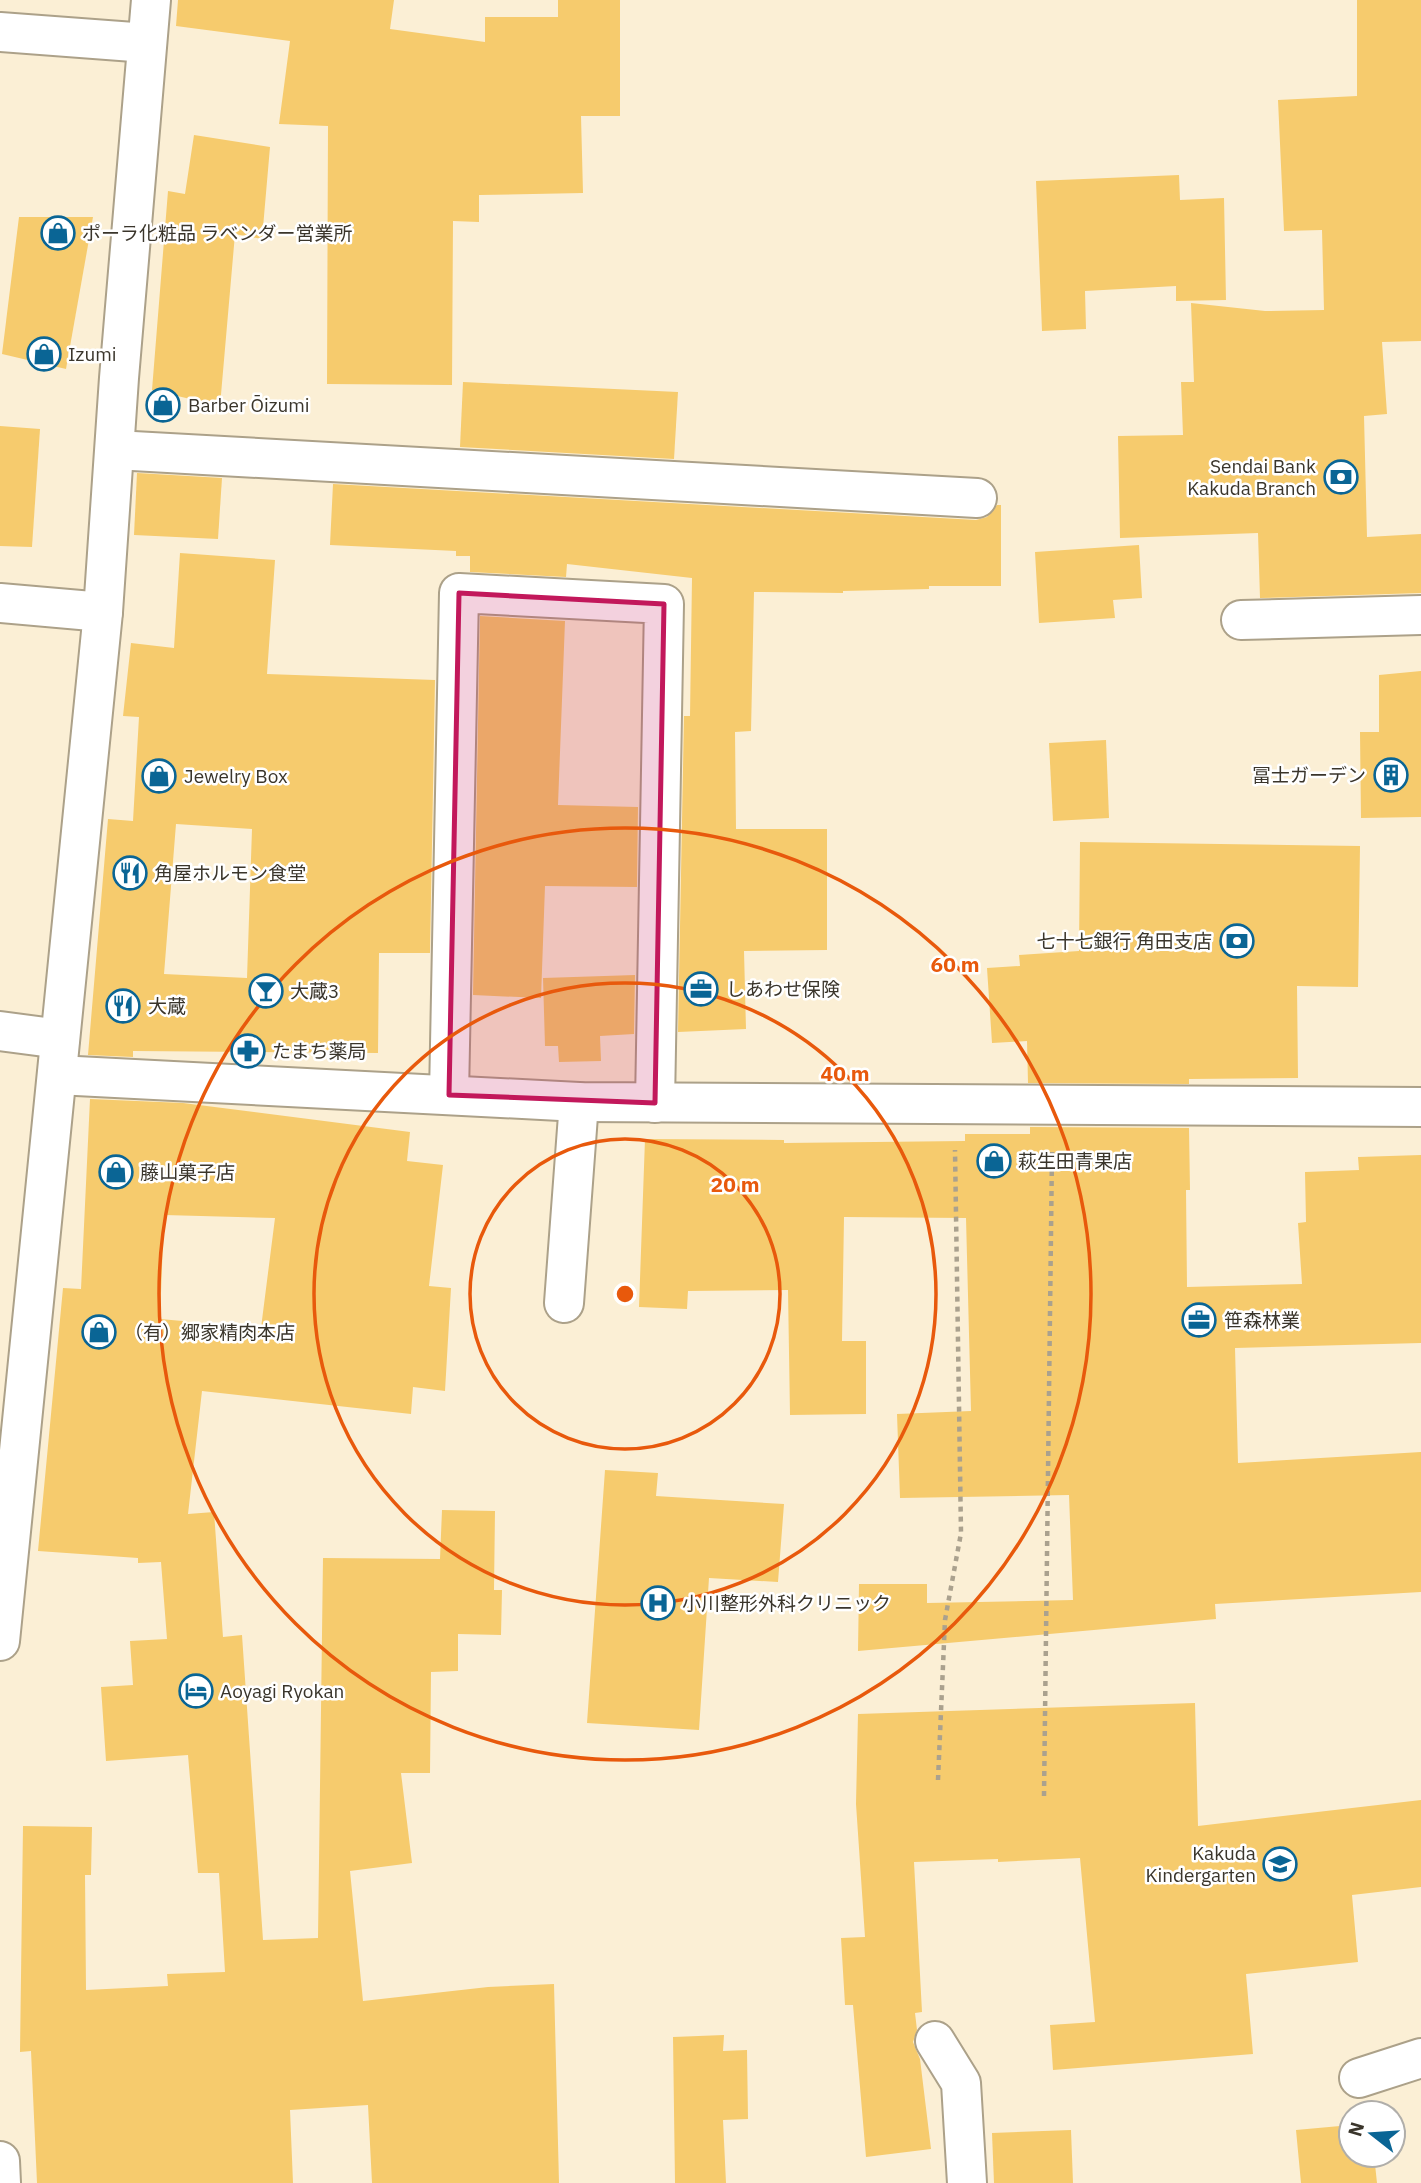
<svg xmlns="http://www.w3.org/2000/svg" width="1421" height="2183" viewBox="0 0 1421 2183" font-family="'IBM Plex Sans','Noto Sans JP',sans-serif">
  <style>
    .building { fill: #f6cb6d; fill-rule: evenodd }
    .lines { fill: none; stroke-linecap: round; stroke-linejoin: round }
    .minor-casing { stroke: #aca189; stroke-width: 42 }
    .path { stroke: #aaa18e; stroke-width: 4.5; stroke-dasharray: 5 5; stroke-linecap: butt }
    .minor { stroke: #fff; stroke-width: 38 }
    .marked { fill: #c2185b; fill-opacity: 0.2; stroke: #c2185b; stroke-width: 5; stroke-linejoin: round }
    .ring { fill: none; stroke: #e8590c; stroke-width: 3.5 }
    .labels { text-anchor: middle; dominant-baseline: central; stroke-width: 5; stroke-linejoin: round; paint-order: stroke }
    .poi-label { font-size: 19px; fill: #3a352b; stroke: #fff; text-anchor: start }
    .centre { fill: #e8590c; stroke: #fff; stroke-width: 3.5 }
    .ring-label { font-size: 21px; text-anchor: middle; font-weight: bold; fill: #e8590c; stroke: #fff; stroke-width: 5; stroke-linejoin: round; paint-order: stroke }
  </style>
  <rect width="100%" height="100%" fill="#fbefd5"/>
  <g class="building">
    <polygon points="178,0 394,0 390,29 485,42 485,17 558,17 558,0 620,0 620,116 581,116 583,193 479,195 479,222 453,221 452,385 327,384 328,126 279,124 290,41 176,26"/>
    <polygon points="1357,0 1421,0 1421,341 1382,342 1387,414 1364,416 1367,537 1421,534 1421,593 1260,598 1258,533 1120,538 1118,436 1183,435 1181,382 1194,382 1191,303 1265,311 1324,310 1322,230 1284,231 1278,100 1357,96"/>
    <polygon points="194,135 270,147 262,239 235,234 220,406 152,390 168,191 185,194"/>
    <polygon points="1179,175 1180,200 1224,198 1226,300 1176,301 1176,286 1085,291 1086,329 1042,331 1036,181"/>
    <polygon points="19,217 93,217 66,369 2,354"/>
    <polygon points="463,382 678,392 674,459 460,447"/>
    <polygon points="0,426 40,429 32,547 0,546"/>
    <polygon points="137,473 222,478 218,539 134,535"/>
    <polygon points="333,484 976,520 987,517 997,505 1001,505 1001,586 929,586 929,589 843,591 843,593 754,592 751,731 735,732 736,829 827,829 827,950 744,951 746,1029 678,1032 684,716 690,716 692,578 567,564 566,577 470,572 470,556 456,556 456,551 330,545"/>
    <polygon points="1139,545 1142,598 1113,600 1115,618 1039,623 1035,552"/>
    <path d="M180 553 275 560 267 674 435 680 430 953H379L378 1053 133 1051V1057L88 1055 108 819 133 821 139 717 123 716 131 643 174 648ZM176 824 252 829 247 978 164 974Z"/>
    <polygon points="480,616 565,621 558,805 638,807 637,887 545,886 541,998 473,995"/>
    <polygon points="1421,671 1421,817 1361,818 1360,732 1379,732 1379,675"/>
    <polygon points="1106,740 1109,818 1053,821 1049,743"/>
    <polygon points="1080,842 1360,846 1358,987 1297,986 1298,1078 1189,1079 1189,1084 1028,1083 1027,1041 992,1043 987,968 1020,966 1019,955 1079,951"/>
    <polygon points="635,975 634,1034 600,1036 601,1061 559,1062 558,1046 545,1046 543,978"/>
    <path d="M90 1099 183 1103 410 1132 407 1161 443 1165 429 1286 451 1288 445 1391 413 1387 411 1414 202 1391 188 1514 214 1512 223 1637 242 1635 263 1940 318 1938 323 1558 440 1559 442 1510 495 1511 494 1590H502L501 1635 458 1634V1671L431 1672 430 1773H401L412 1863 350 1871 363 2001 488 1987 554 1984 559 2183H372L368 2105 290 2110 293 2183H37L31 2051 20 2052 23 1826 92 1827 91 1875H85L86 1990 168 1986 167 1974 225 1972 219 1873H198L188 1755 106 1761 101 1687 133 1685 130 1641 167 1639 161 1562 138 1563V1558L38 1551 63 1288 81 1289ZM164 1215 275 1218 261 1328 160 1319Z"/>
    <polygon points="1030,1127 1189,1128 1190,1190 1186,1190 1187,1287 1302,1284 1298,1223 1306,1222 1305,1172 1359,1170 1358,1157 1421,1155 1421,1343 1235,1348 1238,1463 1421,1452 1421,1592 1215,1604 1216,1619 858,1651 859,1584 927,1584 927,1603 1073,1600 1069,1495 900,1498 897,1414 971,1411 966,1218 844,1217 842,1341 866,1341 866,1414 790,1415 788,1290 688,1291 687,1309 639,1307 645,1139 784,1140 784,1143 965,1141 965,1134 1030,1134"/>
    <polygon points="605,1470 658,1473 656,1496 784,1504 778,1582 709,1578 699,1730 587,1723"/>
    <polygon points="1195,1703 1198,1826 1421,1800 1421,1887 1352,1895 1358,1962 1246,1974 1253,2054 1053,2070 1050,2025 1095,2022 1080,1858 998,1862 998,1859 914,1862 922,2012 915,2013 917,2030 913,2042 920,2059 931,2149 866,2157 853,2005 845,2005 841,1938 865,1937 856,1804 858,1714"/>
    <polygon points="724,2035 723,2051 747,2050 748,2119 723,2120 726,2183 675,2183 673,2037"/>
    <polygon points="1351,2125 1351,2155 1374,2155 1377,2183 1301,2183 1296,2130"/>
    <polygon points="1071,2130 1073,2183 994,2183 992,2133"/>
  </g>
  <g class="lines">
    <defs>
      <g id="minor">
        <polyline points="0,32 147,43"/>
        <polyline points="115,450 977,498"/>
        <polyline points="0,603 103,612"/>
        <polyline points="1241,620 1421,615"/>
        <polyline points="0,1031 60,1039"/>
        <polyline points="57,1075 579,1102 1421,1107"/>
        <polyline points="449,1095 459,593 664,604 655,1103"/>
        <polyline points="564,1303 579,1102"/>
        <polyline points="0,1641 103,612 119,378 151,0"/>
        <polyline points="935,2041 961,2083 967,2183"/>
        <polyline points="1359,2078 1421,2058"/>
        <polyline points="0,2161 1,2183"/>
      </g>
    </defs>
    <use href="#minor" class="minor-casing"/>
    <g class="path">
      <polyline points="938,1780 945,1620 961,1533 955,1150"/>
      <polyline points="1044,1796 1052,1152"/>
    </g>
    <use href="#minor" class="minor"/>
  </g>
  <path class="marked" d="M459 593 664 604 655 1103 449 1095Z"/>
  <g class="ring">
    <circle cx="625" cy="1294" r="155"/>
    <circle cx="625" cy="1294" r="311"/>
    <circle cx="625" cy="1294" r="466"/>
  </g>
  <defs>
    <symbol id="shop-ring" viewBox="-11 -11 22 22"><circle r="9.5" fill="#fff" stroke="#0a6595" stroke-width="1.5"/><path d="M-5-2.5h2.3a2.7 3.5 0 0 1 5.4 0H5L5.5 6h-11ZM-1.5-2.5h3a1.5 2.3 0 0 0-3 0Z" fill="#0a6595"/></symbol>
    <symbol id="bank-ring" viewBox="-11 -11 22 22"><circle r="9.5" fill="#fff" stroke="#0a6595" stroke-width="1.5"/><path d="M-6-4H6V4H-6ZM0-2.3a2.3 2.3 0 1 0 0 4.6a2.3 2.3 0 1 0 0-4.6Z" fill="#0a6595"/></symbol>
    <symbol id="building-ring" viewBox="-11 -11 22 22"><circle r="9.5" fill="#fff" stroke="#0a6595" stroke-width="1.5"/><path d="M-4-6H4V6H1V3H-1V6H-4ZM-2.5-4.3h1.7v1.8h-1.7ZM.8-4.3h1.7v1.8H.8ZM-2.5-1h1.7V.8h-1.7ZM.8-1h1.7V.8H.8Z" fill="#0a6595"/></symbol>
    <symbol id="restaurant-ring" viewBox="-11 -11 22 22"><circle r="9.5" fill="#fff" stroke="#0a6595" stroke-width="1.5"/><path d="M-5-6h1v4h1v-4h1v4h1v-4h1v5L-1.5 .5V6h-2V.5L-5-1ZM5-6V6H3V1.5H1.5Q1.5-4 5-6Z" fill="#0a6595"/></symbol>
    <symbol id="office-ring" viewBox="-11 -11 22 22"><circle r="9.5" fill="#fff" stroke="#0a6595" stroke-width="1.5"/><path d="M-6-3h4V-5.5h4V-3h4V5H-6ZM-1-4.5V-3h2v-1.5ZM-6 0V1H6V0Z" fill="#0a6595"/></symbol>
    <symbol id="bar-ring" viewBox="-11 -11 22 22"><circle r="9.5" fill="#fff" stroke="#0a6595" stroke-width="1.5"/><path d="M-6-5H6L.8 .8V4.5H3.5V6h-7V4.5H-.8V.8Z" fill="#0a6595"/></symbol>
    <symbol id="pharmacy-ring" viewBox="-11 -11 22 22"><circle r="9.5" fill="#fff" stroke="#0a6595" stroke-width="1.5"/><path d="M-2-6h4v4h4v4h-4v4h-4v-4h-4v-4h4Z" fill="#0a6595"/></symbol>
    <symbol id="hospital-ring" viewBox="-11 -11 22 22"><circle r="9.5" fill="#fff" stroke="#0a6595" stroke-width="1.5"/><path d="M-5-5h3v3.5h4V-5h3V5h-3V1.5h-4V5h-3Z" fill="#0a6595"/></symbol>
    <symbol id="hotel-ring" viewBox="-11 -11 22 22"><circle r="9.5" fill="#fff" stroke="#0a6595" stroke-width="1.5"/><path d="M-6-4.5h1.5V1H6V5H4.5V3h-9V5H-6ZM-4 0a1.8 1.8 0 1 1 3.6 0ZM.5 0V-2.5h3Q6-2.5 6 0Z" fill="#0a6595"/></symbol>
    <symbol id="school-ring" viewBox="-11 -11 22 22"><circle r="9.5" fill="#fff" stroke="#0a6595" stroke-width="1.5"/><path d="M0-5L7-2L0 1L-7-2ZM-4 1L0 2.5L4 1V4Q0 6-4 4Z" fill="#0a6595"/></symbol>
  </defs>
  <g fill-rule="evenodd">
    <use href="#shop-ring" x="39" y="214" width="38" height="38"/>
    <use href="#shop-ring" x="25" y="335" width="38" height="38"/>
    <use href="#shop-ring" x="144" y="386" width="38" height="38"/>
    <use href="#bank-ring" x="1322" y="458" width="38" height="38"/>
    <use href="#building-ring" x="1372" y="756" width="38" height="38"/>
    <use href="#shop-ring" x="140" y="757" width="38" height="38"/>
    <use href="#restaurant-ring" x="111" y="854" width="38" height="38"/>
    <use href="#bank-ring" x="1218" y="922" width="38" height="38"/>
    <use href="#office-ring" x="682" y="970" width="38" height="38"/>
    <use href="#bar-ring" x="247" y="972" width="38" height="38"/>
    <use href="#restaurant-ring" x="104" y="987" width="38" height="38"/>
    <use href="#pharmacy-ring" x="229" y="1032" width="38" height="38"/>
    <use href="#shop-ring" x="975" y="1142" width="38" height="38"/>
    <use href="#shop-ring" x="97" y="1153" width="38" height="38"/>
    <use href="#office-ring" x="1180" y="1301" width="38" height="38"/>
    <use href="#shop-ring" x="80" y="1313" width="38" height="38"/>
    <use href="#hospital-ring" x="639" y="1584" width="38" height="38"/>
    <use href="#hotel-ring" x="177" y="1672" width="38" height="38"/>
    <use href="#school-ring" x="1261" y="1845" width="38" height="38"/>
  </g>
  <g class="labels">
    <g class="poi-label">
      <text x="82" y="233">ポーラ化粧品 ラベンダー営業所</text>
      <text x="68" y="354">Izumi</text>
      <text x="188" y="405">Barber Ōizumi</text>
      <text x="1316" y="466" text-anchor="end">Sendai Bank<tspan x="1316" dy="22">Kakuda Branch</tspan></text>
      <text x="1366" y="775" text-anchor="end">冨士ガーデン</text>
      <text x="184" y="776">Jewelry Box</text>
      <text x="154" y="873">角屋ホルモン食堂</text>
      <text x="1212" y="941" text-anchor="end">七十七銀行 角田支店</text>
      <text x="726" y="989">しあわせ保険</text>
      <text x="290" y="991">大蔵3</text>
      <text x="148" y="1006">大蔵</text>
      <text x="272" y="1051">たまち薬局</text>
      <text x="1018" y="1161">萩生田青果店</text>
      <text x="140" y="1172">藤山菓子店</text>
      <text x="1224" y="1320">笹森林業</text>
      <text x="124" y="1332">（有）郷家精肉本店</text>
      <text x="682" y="1603">小川整形外科クリニック</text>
      <text x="220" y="1691">Aoyagi Ryokan</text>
      <text x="1256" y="1853" text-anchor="end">Kakuda<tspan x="1256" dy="22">Kindergarten</tspan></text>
    </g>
  </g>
  <circle cx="625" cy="1294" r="10" class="centre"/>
  <g class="ring-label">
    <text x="955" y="972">60 m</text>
    <text x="845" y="1081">40 m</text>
    <text x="735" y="1192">20 m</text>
  </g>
  <g transform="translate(1372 2134) rotate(287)"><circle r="33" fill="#ffffff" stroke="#b0aeaa" stroke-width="2"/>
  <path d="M0-5L12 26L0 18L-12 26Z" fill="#0a6595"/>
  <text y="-10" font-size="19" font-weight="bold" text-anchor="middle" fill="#3a352b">N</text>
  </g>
</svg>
